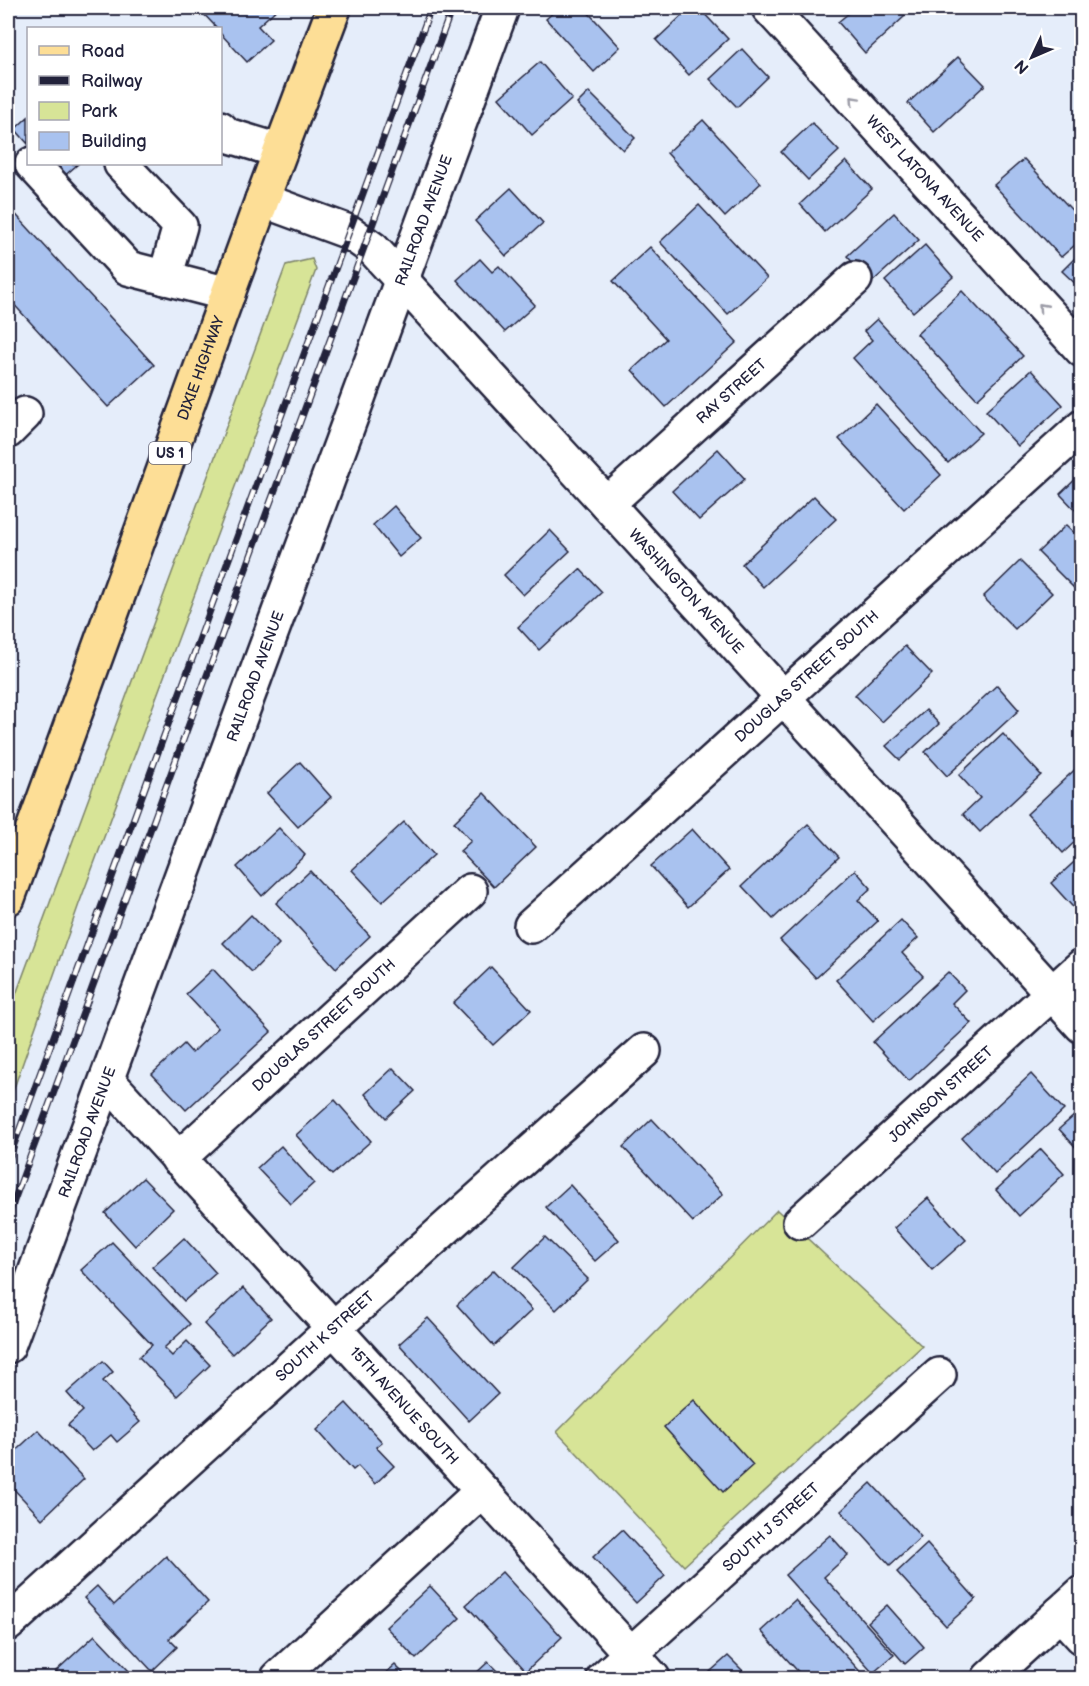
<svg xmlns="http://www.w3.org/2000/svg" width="1089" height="1686" viewBox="0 0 1089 1686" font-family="'Balsamiq Sans',sans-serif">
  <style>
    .green { fill: #d7e497; stroke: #7c8369; stroke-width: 1.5 }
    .building { fill: #a9c2ef; stroke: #22223b; stroke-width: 1.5 }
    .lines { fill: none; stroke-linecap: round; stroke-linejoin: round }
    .minor-casing { stroke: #22223b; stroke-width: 38 }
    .major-casing { stroke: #22223b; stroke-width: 38 }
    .minor { stroke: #fff; stroke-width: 33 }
    .major { stroke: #fdde96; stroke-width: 33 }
    .rail-casing { stroke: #22223b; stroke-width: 7 }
    .rail { stroke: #fff; stroke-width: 4.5; stroke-dasharray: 14; stroke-linecap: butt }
    .oneway { stroke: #9c9ca7 }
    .labels { text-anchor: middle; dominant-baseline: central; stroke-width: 4.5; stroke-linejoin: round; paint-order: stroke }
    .shield { fill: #fff; stroke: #646476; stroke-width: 1.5 }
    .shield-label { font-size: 14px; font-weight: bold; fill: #22223b }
    .street-label { font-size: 15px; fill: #22223b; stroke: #fff }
  </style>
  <rect width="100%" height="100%" fill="#e5edfa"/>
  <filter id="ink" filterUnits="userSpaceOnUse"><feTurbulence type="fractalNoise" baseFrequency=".0167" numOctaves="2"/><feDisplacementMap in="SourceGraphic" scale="12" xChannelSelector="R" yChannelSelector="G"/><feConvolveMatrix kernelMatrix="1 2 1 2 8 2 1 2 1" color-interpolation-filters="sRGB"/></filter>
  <g filter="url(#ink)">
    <g class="green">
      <polygon points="312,259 316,270 79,904 8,1105 8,1016 286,265"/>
      <polygon points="777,1210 922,1346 684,1566 557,1432"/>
    </g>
    <g class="building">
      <polygon points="198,8 278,8 258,26 271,40 247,62 220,33 220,28 217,28"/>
      <polygon points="558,8 584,8 620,47 594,72 546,19"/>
      <polygon points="690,8 699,8 728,39 689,75 656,40"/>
      <polygon points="855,8 897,8 905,16 865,53 838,22"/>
      <polygon points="742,49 768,77 737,107 710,79"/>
      <polygon points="958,57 985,85 934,132 908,103"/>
      <polygon points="540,62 572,99 532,135 499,98"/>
      <polygon points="589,92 635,138 623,150 577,104"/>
      <polygon points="28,117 28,144 15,129"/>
      <polygon points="703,120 761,183 725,217 667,153"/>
      <polygon points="812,123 839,151 808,180 781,152"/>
      <polygon points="1024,159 1082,221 1082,239 1061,257 994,185"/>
      <polygon points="846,161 872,189 825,232 800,204"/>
      <polygon points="47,164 78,164 61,179"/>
      <polygon points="511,188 543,223 506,256 475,221"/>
      <polygon points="699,205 767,278 728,314 660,242"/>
      <polygon points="8,206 154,365 108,407 8,298"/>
      <polygon points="894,213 919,240 871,283 847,256"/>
      <polygon points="925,245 953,277 913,312 885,281"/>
      <polygon points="650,247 737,342 666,407 632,370 666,339 613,281"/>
      <polygon points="1082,251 1082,290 1062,271"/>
      <polygon points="480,259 492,272 499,266 535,305 505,332 457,280"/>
      <polygon points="962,291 1023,356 977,399 917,334"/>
      <polygon points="877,319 981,433 948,463 853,358 872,340 864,331"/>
      <polygon points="1031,370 1063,405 1018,446 986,411"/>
      <polygon points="876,404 941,475 904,509 839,439"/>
      <polygon points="718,449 745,479 699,520 672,491"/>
      <polygon points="1082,473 1082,517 1060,494"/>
      <polygon points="814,496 836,519 763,587 742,564"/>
      <polygon points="394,506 421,538 399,557 373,525"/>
      <polygon points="1066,525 1082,540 1082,591 1079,593 1038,552"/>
      <polygon points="550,530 570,551 523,595 504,575"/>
      <polygon points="1020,561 1052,593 1015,629 983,597"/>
      <polygon points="580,569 602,592 539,650 518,627"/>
      <polygon points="905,646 932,674 882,722 855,695"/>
      <polygon points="997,685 1019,710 947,776 925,752"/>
      <polygon points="926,710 939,724 900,760 886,746"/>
      <polygon points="1003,734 1041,775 980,832 963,814 980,798 959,775"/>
      <polygon points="300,762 331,797 298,827 267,793"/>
      <polygon points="1082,763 1082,835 1063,853 1027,814"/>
      <polygon points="484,793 536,847 494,887 460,851 471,841 454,822"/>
      <polygon points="404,822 434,855 382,902 352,870"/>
      <polygon points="808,824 839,857 773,919 742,886"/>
      <polygon points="279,828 305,855 262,896 237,867"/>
      <polygon points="692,829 729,870 688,907 651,866"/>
      <polygon points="1082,855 1082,917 1051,883"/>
      <polygon points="855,870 871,888 858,900 878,921 816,978 780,940"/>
      <polygon points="310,871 370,936 336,968 276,903"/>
      <polygon points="251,915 279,944 252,972 223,943"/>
      <polygon points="901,920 918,938 902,953 923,976 873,1021 836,980"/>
      <polygon points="491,967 531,1010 493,1045 453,1003"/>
      <polygon points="213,969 271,1032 186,1110 152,1074 184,1044 192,1053 218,1028 186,994"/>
      <polygon points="948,972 965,990 952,1003 971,1023 909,1081 873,1042"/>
      <polygon points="393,1068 415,1091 386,1118 365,1094"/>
      <polygon points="1031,1074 1064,1110 995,1174 962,1138"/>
      <polygon points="335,1100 371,1141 332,1175 296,1135"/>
      <polygon points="1082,1109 1082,1154 1059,1129"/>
      <polygon points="652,1119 723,1194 693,1222 623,1147"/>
      <polygon points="281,1146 314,1183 291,1204 257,1168"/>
      <polygon points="1041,1149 1064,1174 1019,1216 996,1190"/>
      <polygon points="143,1178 173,1209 135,1246 105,1213"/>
      <polygon points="570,1185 619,1240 595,1261 546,1207"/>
      <polygon points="928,1198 966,1240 932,1270 894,1228"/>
      <polygon points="545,1237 588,1279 556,1310 514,1267"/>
      <polygon points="184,1238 216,1273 184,1301 152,1267"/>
      <polygon points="112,1242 190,1324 164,1348 172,1356 187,1341 210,1365 177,1396 139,1357 152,1345 81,1270"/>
      <polygon points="494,1270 532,1310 494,1346 457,1305"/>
      <polygon points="243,1288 271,1318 232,1354 204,1324"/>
      <polygon points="428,1318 498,1394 469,1421 399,1344"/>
      <polygon points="103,1361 113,1372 103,1381 140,1422 117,1442 111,1435 92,1451 68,1425 83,1411 67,1393"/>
      <polygon points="694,1400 753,1465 723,1492 664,1427"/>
      <polygon points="346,1403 382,1442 376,1447 394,1466 375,1484 358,1466 353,1470 317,1430"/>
      <polygon points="38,1430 84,1479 42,1519 8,1483 8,1458"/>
      <polygon points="871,1483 921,1537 890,1565 841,1511"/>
      <polygon points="622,1530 665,1576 636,1603 593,1557"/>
      <polygon points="830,1535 848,1555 824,1577 894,1655 873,1673 785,1575"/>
      <polygon points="927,1544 976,1599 946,1626 897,1572"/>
      <polygon points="166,1556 208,1602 169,1639 177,1647 152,1671 84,1598 97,1586 114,1605"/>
      <polygon points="502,1572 562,1637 526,1671 466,1605"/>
      <polygon points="430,1586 460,1618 416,1659 386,1627"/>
      <polygon points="795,1600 866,1678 804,1678 761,1631"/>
      <polygon points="887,1605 924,1647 905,1664 868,1622"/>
      <polygon points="95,1635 129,1671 122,1678 64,1678 56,1671"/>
      <polygon points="728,1656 750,1678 703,1678"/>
      <polygon points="488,1662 504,1678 471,1678"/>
      <polygon points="395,1665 408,1678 380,1678"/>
    </g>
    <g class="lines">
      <defs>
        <g id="minor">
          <path id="s1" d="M769 8 1082 350"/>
          <polyline points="220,128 227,135 280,151"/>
          <polyline points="32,164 128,268 228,294"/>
          <polyline points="121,164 180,226 165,278"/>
          <path id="s2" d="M262 200 349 232 373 249 607 504 1082 1026"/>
          <polyline points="8,431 25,414"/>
          <path id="s3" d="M607 504 855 279"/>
          <path id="s4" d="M531 926 1082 427"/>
          <path id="s5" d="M107 1080 653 1678"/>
          <path id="s6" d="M178 1159 470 891"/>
          <path id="s7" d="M800 1222 1082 966"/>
          <path id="s8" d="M8 1346 502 8"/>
          <polyline points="1060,1613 1082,1637"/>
          <path id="s9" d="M8 1624 316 1344 644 1051"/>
          <polyline points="278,1678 482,1491"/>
          <path id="s10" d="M604 1678 939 1375"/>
          <polyline points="989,1678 1082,1593"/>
        </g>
        <g id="major">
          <path id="s11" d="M8 898 262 200 334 8"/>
        </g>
      </defs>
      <use href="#minor" class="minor-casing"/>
      <use href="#major" class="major-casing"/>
      <use href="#minor" class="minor"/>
      <use href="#major" class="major"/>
      <defs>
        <g id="rail">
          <polyline points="8,1161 431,8"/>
          <polyline points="8,1217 452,8"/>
        </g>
      </defs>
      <use href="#rail" class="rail-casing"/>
      <use href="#rail" class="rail"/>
    </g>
    <defs><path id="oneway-chevron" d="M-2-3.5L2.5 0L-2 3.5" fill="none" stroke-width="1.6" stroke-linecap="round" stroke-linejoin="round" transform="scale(1.5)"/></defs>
    <g class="oneway">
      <use href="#oneway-chevron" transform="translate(854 100) rotate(-133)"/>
      <use href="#oneway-chevron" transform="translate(1042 307) rotate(-132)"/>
    </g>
  </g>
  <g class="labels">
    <rect class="shield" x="149" y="442" width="42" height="22" rx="4.5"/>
    <g class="shield-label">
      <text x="170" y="453">US 1</text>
    </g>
    <g class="street-label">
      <text stroke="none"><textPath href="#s1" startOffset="231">WEST LATONA AVENUE</textPath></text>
      <text stroke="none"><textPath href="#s8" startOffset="1200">RAILROAD AVENUE</textPath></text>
      <text stroke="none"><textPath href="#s11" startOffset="564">DIXIE HIGHWAY</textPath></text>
      <text stroke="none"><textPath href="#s3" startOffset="168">RAY STREET</textPath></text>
      <text stroke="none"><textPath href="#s2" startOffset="586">WASHINGTON AVENUE</textPath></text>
      <text stroke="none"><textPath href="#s4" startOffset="372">DOUGLAS STREET SOUTH</textPath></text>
      <text stroke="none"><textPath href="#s8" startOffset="714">RAILROAD AVENUE</textPath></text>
      <text stroke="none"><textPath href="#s6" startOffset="198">DOUGLAS STREET SOUTH</textPath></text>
      <text stroke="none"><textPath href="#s7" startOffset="190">JOHNSON STREET</textPath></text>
      <text stroke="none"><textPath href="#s8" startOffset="228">RAILROAD AVENUE</textPath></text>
      <text stroke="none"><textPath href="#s9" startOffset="428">SOUTH K STREET</textPath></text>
      <text stroke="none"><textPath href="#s5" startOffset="441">15TH AVENUE SOUTH</textPath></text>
      <text stroke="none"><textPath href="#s10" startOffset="225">SOUTH J STREET</textPath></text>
    </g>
  </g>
  <rect width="1089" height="1686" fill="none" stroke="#fff" stroke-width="30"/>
  <rect x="15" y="15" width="1059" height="1656" fill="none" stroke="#22223b" stroke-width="2" filter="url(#ink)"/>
  <rect x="27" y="27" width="195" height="138" fill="#ffffff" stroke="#a7a7b1" stroke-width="1.5"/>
  <rect x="39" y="46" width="30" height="9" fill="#fdde96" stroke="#a7a7b1" stroke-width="1.5"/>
  <text x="81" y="57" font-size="18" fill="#22223b">Road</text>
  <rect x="39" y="76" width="30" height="9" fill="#22223b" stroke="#a7a7b1" stroke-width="1.5"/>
  <text x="81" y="87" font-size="18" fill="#22223b">Railway</text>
  <rect x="39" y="102" width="30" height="18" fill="#d7e497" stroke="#a7a7b1" stroke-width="1.5"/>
  <text x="81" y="117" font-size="18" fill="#22223b">Park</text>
  <rect x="39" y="132" width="30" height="18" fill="#a9c2ef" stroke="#a7a7b1" stroke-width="1.5"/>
  <text x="81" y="147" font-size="18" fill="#22223b">Building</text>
  <g transform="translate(1032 57) rotate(226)" stroke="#ffffff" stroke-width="4.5" paint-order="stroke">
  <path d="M0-4.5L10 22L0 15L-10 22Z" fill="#22223b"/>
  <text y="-9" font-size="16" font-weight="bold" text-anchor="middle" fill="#22223b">N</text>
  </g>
</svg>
